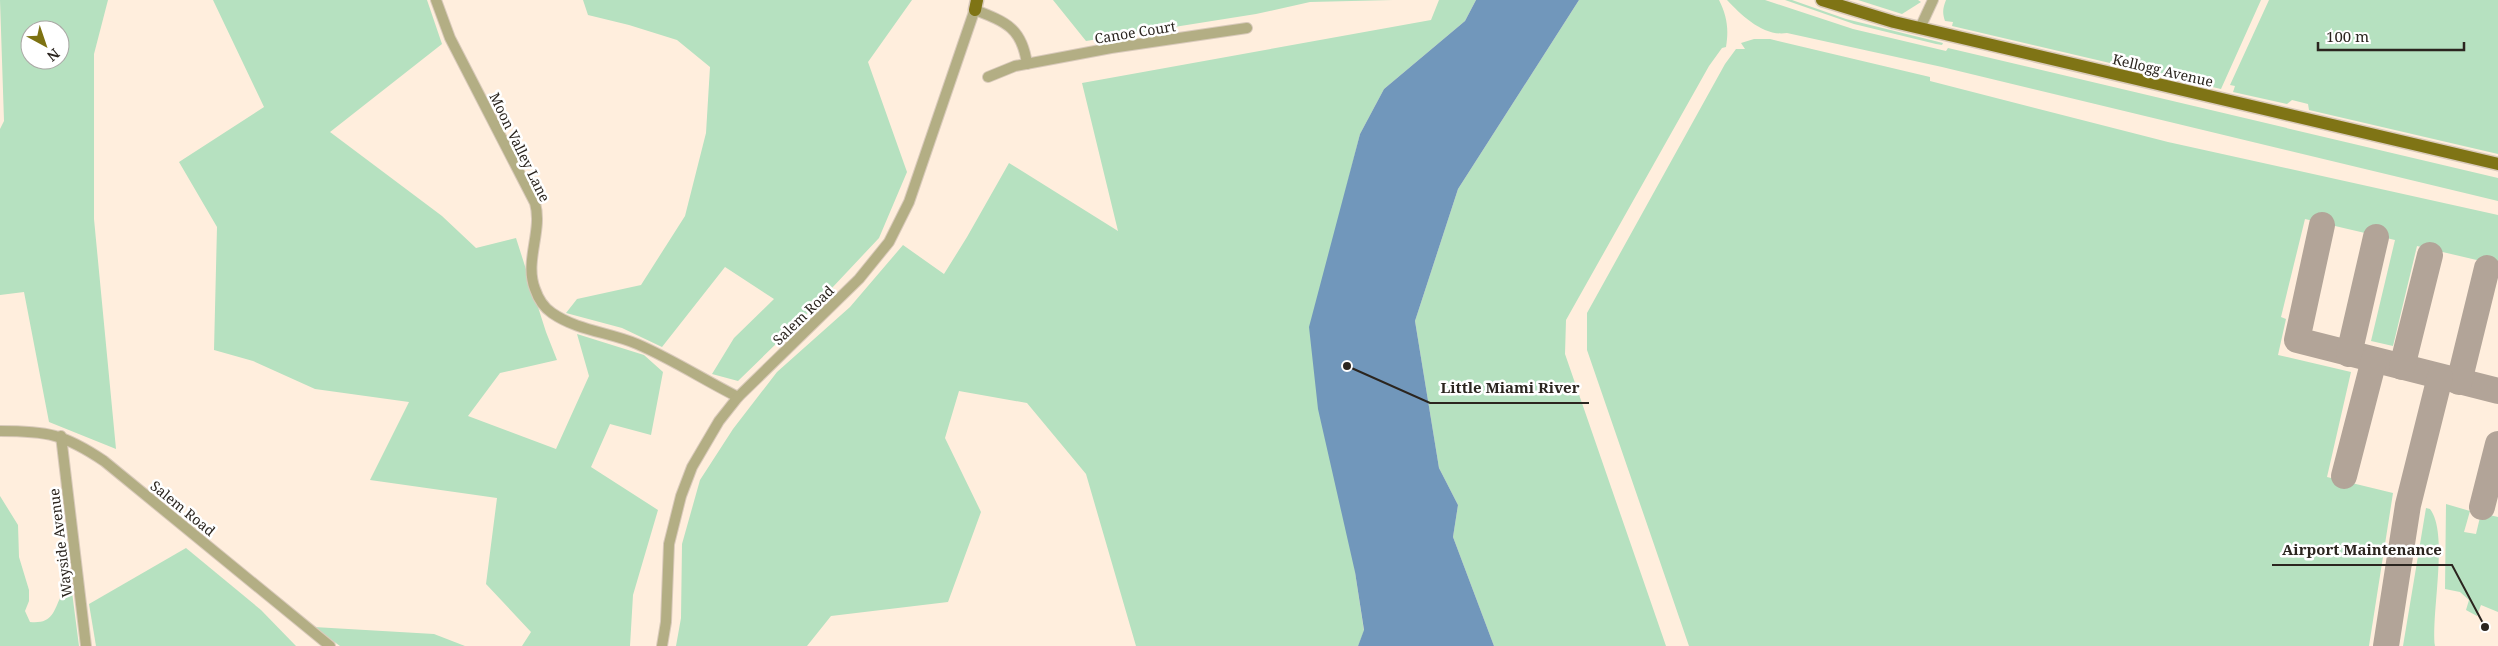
<svg xmlns="http://www.w3.org/2000/svg" width="2498" height="646" viewBox="0 0 2498 646" font-family="'Noto Serif',serif">
  <style>
    .green { fill: #b6e1c0; fill-rule: evenodd }
    .water { fill: #7197bb }
    .lines { fill: none; stroke-linecap: round; stroke-linejoin: round }
    .taxiway { stroke: #b2a498; stroke-width: 26 }
    .minor-casing { stroke: #d9cabb; stroke-width: 12 }
    .major-casing { stroke: #d9cabb; stroke-width: 15 }
    .minor { stroke: #b3ae84; stroke-width: 10 }
    .major { stroke: #7f7415; stroke-width: 12 }
    .labels { text-anchor: middle; dominant-baseline: central; stroke-width: 5; stroke-linejoin: round; paint-order: stroke }
    .street-label { font-size: 14px; fill: #2b251f; stroke: #fff }
    .leader { fill: none; stroke: #2b251f; stroke-width: 2 }
    .callout-dot { fill: #2b251f; stroke: #fff; stroke-width: 2 }
    .callout-label { font-size: 15px; text-anchor: middle; font-weight: bold; fill: #2b251f; stroke: #fff; stroke-width: 5; stroke-linejoin: round; paint-order: stroke }
  </style>
  <rect width="100%" height="100%" fill="#fed"/>
  <g class="green">
    <path d="M0 0H108L94 54V219L116 449 49 422 24 292 0 295V129L4 121ZM30 30H60V60H30Z"/>
    <polygon points="213,0 427,0 442,44 330,132 442,216 476,248 516,238 546,332 557,360 500,373 468,416 556,449 589,376 577,334 644,355 663,372 651,435 610,424 591,467 658,510 633,595 630,646 522,646 531,632 486,584 497,498 370,480 409,402 315,389 253,361 214,350 217,227 179,162 264,107"/>
    <polygon points="583,0 912,0 868,62 907,172 879,238 815,306 738,381 712,374 734,338 774,299 725,267 662,347 622,328 566,313 577,299 641,285 685,216 706,133 710,67 677,40 629,25 588,15"/>
    <polygon points="1053,0 1393,0 1310,2 1256,14 1086,41"/>
    <polygon points="1439,0 1476,0 1465,21 1384,89 1360,134 1339,217 1355,572 1364,631 1358,646 1136,646 1086,474 1027,403 959,391 945,438 981,512 948,602 831,616 807,646 676,646 681,618 682,544 700,480 733,429 777,372 850,307 903,245 944,274 967,237 1009,163 1118,231 1082,83 1431,20"/>
    <path d="M1579 0H1719C1727 16 1729 29 1726 47L1722 48 1709 66 1566 320 1565 354 1666 646H1494L1453 537 1458 505 1439 468 1415 321 1458 189Z"/>
    <path d="M1727 0H1765L1853 29 1946 51 1948 48 2498 178V201L1942 67 1787 33C1764 37 1742 16 1727 0Z"/>
    <polygon points="1785,0 1792,0 1846,19 1943,43 1942,45 1936,44 1854,24"/>
    <polygon points="1858,0 1918,0 1921,2 1902,14"/>
    <path d="M1946 0H2261L2221 89 1952 26 1953 22 1945 21C1942 12 1943 8 1946 0Z"/>
    <polygon points="2269,0 2498,0 2498,154 2309,110 2308,104 2292,100 2287,104 2233,92 2235,86 2230,85"/>
    <polygon points="1754,39 1770,39 1930,77 1930,81 2168,142 2498,215 2498,265 2417,246 2393,346 2371,341 2395,240 2305,219 2281,317 2286,319 2278,355 2351,372 2327,477 2393,493 2369,646 1689,646 1587,350 1587,313 1725,64 1736,49 1745,49 1741,43"/>
    <path d="M0 496 18 525 19 557 29 590V601L25 611 30 622C52 624 53 613 61 596L72 592 79 646H0Z"/>
    <polygon points="2446,504 2470,511 2464,532 2476,534 2481,513 2498,517 2498,612 2481,605 2477,616 2466,610 2469,600 2460,592 2445,589"/>
    <path d="M2426 508 2430 509C2449 533 2431 613 2435 646H2403Z"/>
    <polygon points="186,548 261,610 296,646 96,646 89,604"/>
    <polygon points="314,627 434,634 465,646 340,646"/>
  </g>
  <polygon class="water" points="1476,0 1579,0 1458,189 1415,321 1439,468 1458,505 1453,537 1494,646 1358,646 1364,630 1355,572 1318,409 1309,327 1360,134 1384,89 1465,21"/>
  <g class="lines">
    <g class="taxiway">
      <polyline points="2322,225 2297,340 2498,391"/>
      <polyline points="2349,354 2376,237"/>
      <polyline points="2402,367 2430,255"/>
      <polyline points="2459,382 2487,268"/>
      <polyline points="2344,476 2374,360"/>
      <polyline points="2482,507 2498,444"/>
      <polyline points="2386,646 2408,505 2440,377"/>
    </g>
    <defs>
      <g id="minor">
        <path d="M436 0 450 38 535 203C543 231 524 261 535 289 538 298 543 307 552 313 578 331 609 332 637 344 672 359 704 380 738 397"/>
        <path d="M975 10C1006 22 1022 28 1027 64"/>
        <polyline points="1920,28 1933,0"/>
        <polyline points="988,77 1015,66 1111,48 1247,28"/>
        <path d="M0 431C47 431 64 434 104 461L330 646"/>
        <polyline points="61,436 86,646"/>
        <polyline points="662,646 666,622 669,544 681,496 692,467 719,421 738,397 859,279 889,242 909,202 977,3"/>
      </g>
      <g id="major">
        <polyline points="1822,0 1894,22 2498,164"/>
        <polyline points="975,10 977,0"/>
      </g>
    </defs>
    <use href="#minor" class="minor-casing"/>
    <use href="#major" class="major-casing"/>
    <use href="#minor" class="minor"/>
    <use href="#major" class="major"/>
  </g>
  <g class="labels">
    <g class="street-label">
      <text transform="translate(1135 32) rotate(-9)">Canoe Court</text>
      <text transform="translate(2163 70) rotate(13)">Kellogg Avenue</text>
      <text transform="translate(520 147) rotate(64)">Moon Valley Lane</text>
      <text transform="translate(803 315) rotate(-44)">Salem Road</text>
      <text transform="translate(183 508) rotate(39)">Salem Road</text>
      <text transform="translate(60 543) rotate(-97)">Wayside Avenue</text>
    </g>
  </g>
  <path class="leader" d="M1347 366L1430 403H1589M2485 627L2452 565H2272"/>
  <g class="callout-dot">
    <circle cx="1347" cy="366" r="5"/>
    <circle cx="2485" cy="627" r="5"/>
  </g>
  <g class="callout-label">
    <text x="1510" y="393">Little Miami River</text>
    <text x="2362" y="555">Airport Maintenance</text>
  </g>
  <g transform="translate(45 45) rotate(140)"><circle r="24" fill="#ffffff" stroke="#aaa8a5"/>
  <path d="M0-4L9 19L0 12L-9 19Z" fill="#7d7212"/>
  <text y="-8" font-size="14" font-weight="bold" text-anchor="middle" fill="#2b251f">N</text>
  </g>
  <path d="M2318 42v8h146v-8" fill="none" stroke="#2b251f" stroke-width="2.5"/>
  <text x="2326" y="42" font-size="15" fill="#2b251f" stroke="#ffffff" stroke-width="4" paint-order="stroke">100 m</text>
</svg>
